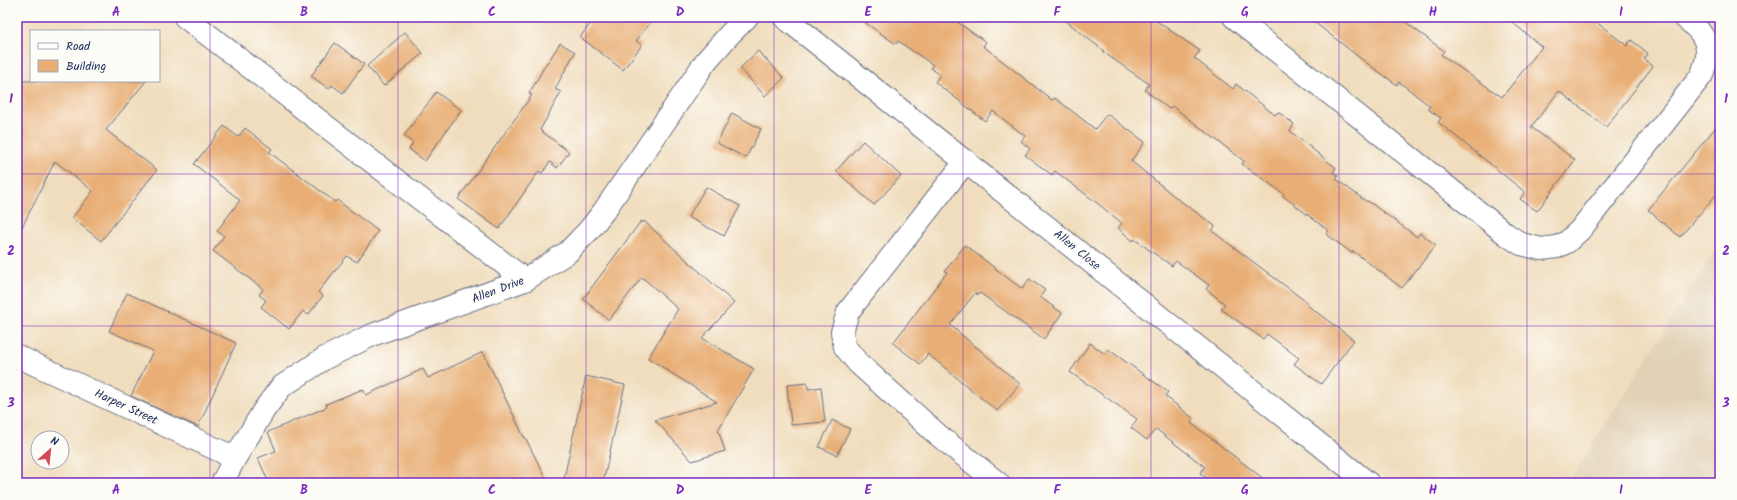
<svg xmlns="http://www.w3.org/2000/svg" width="1737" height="500" viewBox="0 0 1737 500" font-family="Kalam,sans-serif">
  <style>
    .built { fill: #e2d1b6 }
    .building { fill: #e8ae75 }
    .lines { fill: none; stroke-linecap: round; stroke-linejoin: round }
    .minor-casing { stroke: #666c7f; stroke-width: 24 }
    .minor { stroke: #fff; stroke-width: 22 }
    .grid { fill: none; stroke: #7b2cbf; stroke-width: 1; stroke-opacity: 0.55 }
    .labels { text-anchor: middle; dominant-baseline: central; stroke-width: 4; stroke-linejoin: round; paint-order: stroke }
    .street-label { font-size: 12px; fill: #1b2f5e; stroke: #fdfcf7 }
    .neatline { fill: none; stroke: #7b2cbf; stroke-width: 1.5 }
    .grid-label { font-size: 13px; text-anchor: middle; font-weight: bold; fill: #7b2cbf }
  </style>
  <rect width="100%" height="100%" fill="#fdfcf7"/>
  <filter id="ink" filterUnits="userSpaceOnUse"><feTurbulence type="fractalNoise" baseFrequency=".025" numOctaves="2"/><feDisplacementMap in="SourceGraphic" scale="8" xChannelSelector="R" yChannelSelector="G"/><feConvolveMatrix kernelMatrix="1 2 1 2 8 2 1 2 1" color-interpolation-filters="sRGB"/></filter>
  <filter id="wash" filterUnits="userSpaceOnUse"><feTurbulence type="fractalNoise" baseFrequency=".012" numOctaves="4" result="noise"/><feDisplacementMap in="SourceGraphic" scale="16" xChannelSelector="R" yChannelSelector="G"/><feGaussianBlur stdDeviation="0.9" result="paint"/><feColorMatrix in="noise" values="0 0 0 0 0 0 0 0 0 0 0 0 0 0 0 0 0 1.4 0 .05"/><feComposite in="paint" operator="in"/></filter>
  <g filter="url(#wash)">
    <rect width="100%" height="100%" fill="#f0ddbd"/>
    <polygon class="built" points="1720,243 1720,483 1568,483"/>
    <g id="blocks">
      <g class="building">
        <polygon points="596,17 655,17 636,41 642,45 623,70 580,37"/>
        <polygon points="857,17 950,17 986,42 983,46 1052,100 1055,98 1095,129 1107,114 1145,142 1131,161 1179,200 1215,226 1212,231 1308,303 1307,305 1354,340 1321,384 1294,364 1299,358 1267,334 1263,339 1221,309 1225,304 1206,289 1209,285 1176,261 1172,266 1134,239 1133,241 1118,228 1122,223 1097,203 1055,171 1052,175 1025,155 1030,149 1021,141 1025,136 993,111 985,121 935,82 940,75 931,68 933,65 898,41 896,44"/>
        <polygon points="1061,17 1151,17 1200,51 1194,58 1233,89 1236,84 1275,115 1278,112 1294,124 1290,131 1336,168 1333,172 1338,176 1336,179 1367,202 1368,201 1417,237 1420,233 1436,245 1402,288 1353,251 1352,253 1326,234 1329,231 1283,196 1284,194 1242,164 1244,161 1172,106 1169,109 1145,90 1149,84 1103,52 1104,51"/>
        <polygon points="1308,17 1399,17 1444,51 1441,55 1502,97 1542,47 1506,17 1590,17 1627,46 1631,40 1648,53 1644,59 1653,66 1606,127 1559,91 1531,127 1575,160 1537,211 1520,199 1525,192 1438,122 1441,118 1428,109 1430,106 1399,82 1397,85 1360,58"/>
        <polygon points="405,32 423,53 384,86 367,66"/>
        <polygon points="335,43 364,64 343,93 332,85 329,89 311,76"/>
        <polygon points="560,43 575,52 555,89 561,92 540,130 569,152 557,168 550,162 542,173 539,171 499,229 458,199 532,95 529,94 547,62 548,62"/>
        <polygon points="758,51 784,78 765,96 740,68"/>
        <polygon points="17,81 146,81 106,130 157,170 101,241 72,218 93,191 55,161 17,237"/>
        <polygon points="436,92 461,110 425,161 409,149 413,143 404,136"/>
        <polygon points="732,113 761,129 746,158 717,143"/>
        <polygon points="1720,122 1720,190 1680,237 1648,210"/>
        <polygon points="224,126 238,137 245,128 272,149 269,152 335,202 337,200 378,231 357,262 347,256 318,292 323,296 308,315 303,311 289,329 261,307 266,300 259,295 263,289 213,251 224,236 217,231 240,200 194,164"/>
        <polygon points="863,141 901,176 874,205 836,171"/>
        <polygon points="706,187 740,206 724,236 688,217"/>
        <polygon points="641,221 643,223 644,221 734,303 702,338 754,369 718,430 725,451 692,461 655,420 717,402 648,358 678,309 642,277 609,320 583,299"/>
        <polygon points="965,245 1022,289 1029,279 1045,290 1040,297 1062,313 1044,339 980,293 978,295 975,293 950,325 1020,384 997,411 928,354 920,364 893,343 947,272 945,271"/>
        <polygon points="127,293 236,343 198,427 131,396 153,351 109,331"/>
        <polygon points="1090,343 1105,354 1108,349 1168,392 1165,396 1194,419 1191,423 1269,483 1213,483 1200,473 1205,467 1156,429 1147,440 1131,428 1137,419 1070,372"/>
        <polygon points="483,352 524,437 525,437 548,483 269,483 258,458 276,451 268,432 327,407 326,404 363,389 366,395 423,369 428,378"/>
        <polygon points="586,376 625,385 611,447 603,483 563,483"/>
        <polygon points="807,383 808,389 821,387 825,422 791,425 787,385"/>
        <polygon points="832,420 850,429 837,455 819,447"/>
      </g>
    </g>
  </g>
  <g filter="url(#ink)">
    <use href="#blocks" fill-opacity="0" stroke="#666c7f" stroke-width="1"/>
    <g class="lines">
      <defs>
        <g id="minor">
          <polyline points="185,17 525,280"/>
          <polyline points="784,17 1368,483"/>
          <path d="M1234 17 1506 234 1521 244 1541 249 1557 247 1567 242 1580 230 1702 75C1703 69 1707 62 1707 56 1709 39 1697 27 1684 17"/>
          <polyline points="966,161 848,312 842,332 845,347 858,363 938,435 998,483"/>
          <polyline points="17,356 235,458"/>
          <polyline points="222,483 235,458 264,410 281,387 325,358 372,335 525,280 568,252 589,230 604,211 706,61 729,35 747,17"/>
        </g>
      </defs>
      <use href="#minor" class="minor-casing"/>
      <use href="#minor" class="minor"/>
    </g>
  </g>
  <path class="grid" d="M210 17V483M398 17V483M586 17V483M774 17V483M963 17V483M1151 17V483M1339 17V483M1527 17V483M17 174H1720M17 326H1720"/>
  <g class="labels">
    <g class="street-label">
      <text transform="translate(1077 250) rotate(39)">Allen Close</text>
      <text transform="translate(498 290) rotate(-21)">Allen Drive</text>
      <text transform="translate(126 407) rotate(25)">Harper Street</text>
    </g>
  </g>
  <rect width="1737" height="500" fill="none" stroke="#fdfcf7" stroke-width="44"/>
  <rect x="30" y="30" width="130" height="52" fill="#fdfcf7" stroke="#a3aaba"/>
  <rect x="38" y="43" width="20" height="6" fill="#ffffff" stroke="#a3aaba"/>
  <text x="66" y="50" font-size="12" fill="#1b2f5e">Road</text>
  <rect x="38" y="60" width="20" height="12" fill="#e8ae75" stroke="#a3aaba"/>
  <text x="66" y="70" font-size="12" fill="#1b2f5e">Building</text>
  <g transform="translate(50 450) rotate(27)"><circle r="19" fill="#fdfcf7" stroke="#a3aaba"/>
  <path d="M0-3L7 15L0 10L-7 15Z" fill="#d1495b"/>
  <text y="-6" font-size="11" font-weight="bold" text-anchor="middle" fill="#1b2f5e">N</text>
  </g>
  <rect x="22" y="22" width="1693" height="456" class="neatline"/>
  <g class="grid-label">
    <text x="116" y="16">A</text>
    <text x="304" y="16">B</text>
    <text x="492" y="16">C</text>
    <text x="680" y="16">D</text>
    <text x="868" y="16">E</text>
    <text x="1057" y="16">F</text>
    <text x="1245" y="16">G</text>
    <text x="1433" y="16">H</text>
    <text x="1621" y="16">I</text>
    <text x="11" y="103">1</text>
    <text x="1726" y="103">1</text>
    <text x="11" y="255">2</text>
    <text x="1726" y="255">2</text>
    <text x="11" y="407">3</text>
    <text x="1726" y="407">3</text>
    <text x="116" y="494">A</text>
    <text x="304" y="494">B</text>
    <text x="492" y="494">C</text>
    <text x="680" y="494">D</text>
    <text x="868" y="494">E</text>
    <text x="1057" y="494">F</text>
    <text x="1245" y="494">G</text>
    <text x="1433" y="494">H</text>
    <text x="1621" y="494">I</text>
  </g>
</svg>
